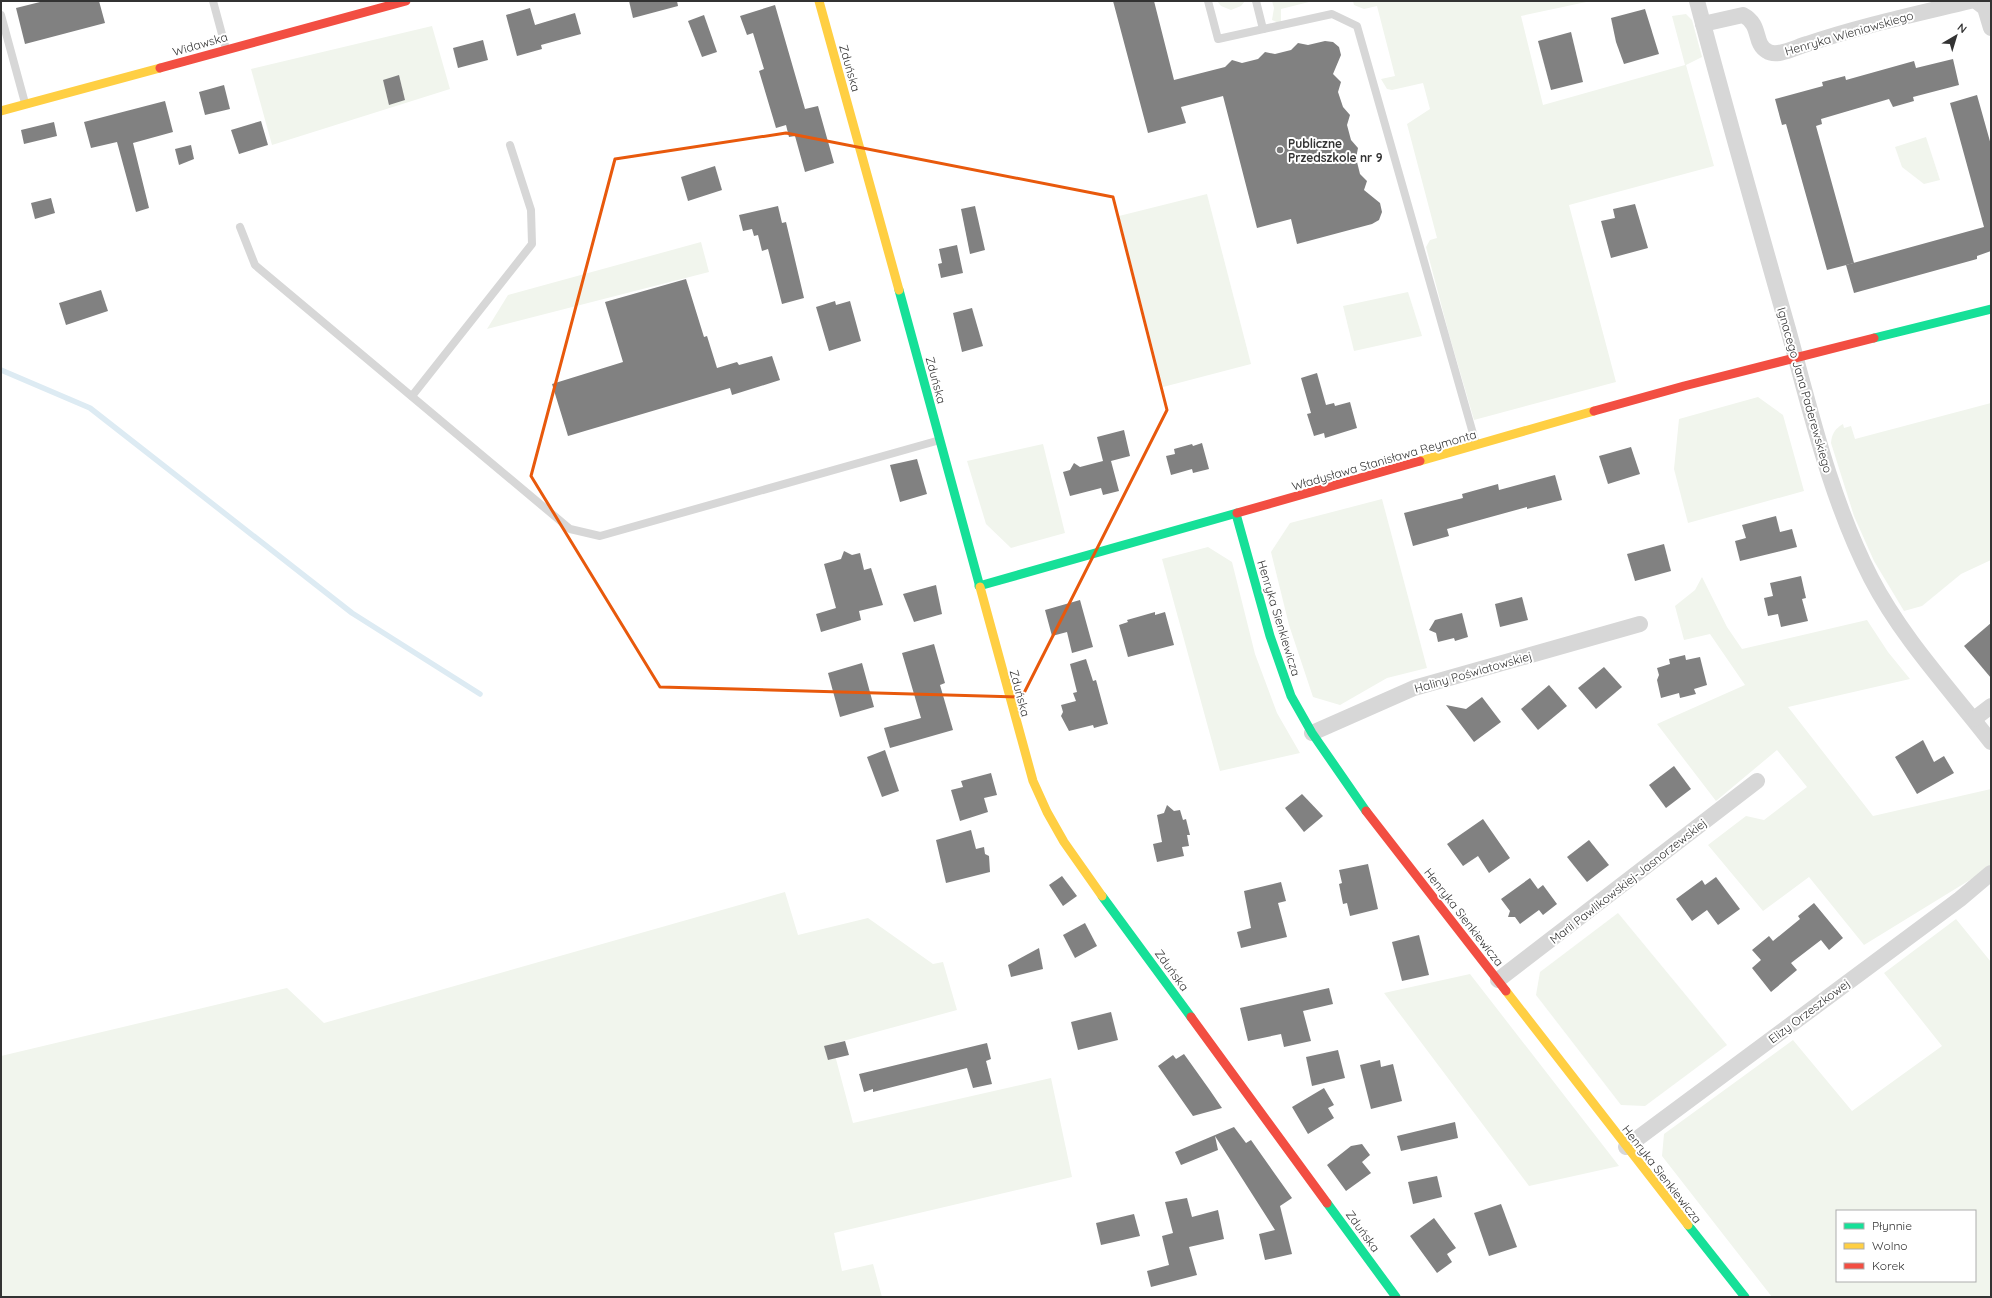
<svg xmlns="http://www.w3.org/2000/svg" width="1992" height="1298" viewBox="0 0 1992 1298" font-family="Quicksand,sans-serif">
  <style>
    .green { fill: #f1f5ed; fill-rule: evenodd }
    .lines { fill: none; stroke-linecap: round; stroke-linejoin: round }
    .stream { stroke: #ddebf3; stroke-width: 5.5 }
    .building { fill: #818181 }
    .lane { stroke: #d7d7d7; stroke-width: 8 }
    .street { stroke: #d7d7d7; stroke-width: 16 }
    .fast { stroke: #16e098; stroke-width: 9 }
    .slow { stroke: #ffcf43; stroke-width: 9 }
    .jam { stroke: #f24e42; stroke-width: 9 }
    .marked { fill: none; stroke: #e8590c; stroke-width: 3; stroke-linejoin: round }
    .poi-dot { fill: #7a7a7a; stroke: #fff; stroke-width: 1.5 }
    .labels { text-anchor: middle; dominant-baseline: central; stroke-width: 4; stroke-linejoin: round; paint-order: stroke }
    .street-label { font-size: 12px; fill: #333; stroke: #fff }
    .poi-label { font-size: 12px; font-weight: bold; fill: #333; stroke: #fff; text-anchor: start }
  </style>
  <rect width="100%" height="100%" fill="#fff"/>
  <g class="green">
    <polygon points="1217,1 1245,1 1241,6 1231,10 1221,6"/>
    <polygon points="1272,1 1313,1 1281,9 1281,24 1272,20 1274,8"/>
    <polygon points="1353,1 1591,1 1521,16 1543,105 1685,65 1672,16 1686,14 1692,20 1702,57 1686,65 1714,166 1569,205 1616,382 1474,420 1449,334 1426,247 1430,240 1437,238 1407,124 1430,109 1423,83 1392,90 1387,89 1381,79 1395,76 1377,6 1364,9 1354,5"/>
    <polygon points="432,26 450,89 272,145 251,69"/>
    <polygon points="1926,137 1940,180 1924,184 1902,167 1895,147"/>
    <polygon points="1207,194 1251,364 1163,387 1119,216"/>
    <polygon points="701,242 709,272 487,329 508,295"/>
    <polygon points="1408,292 1422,336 1354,351 1343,306"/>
    <polygon points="1758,397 1783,415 1804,491 1688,523 1674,469 1679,419"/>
    <path d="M1991 403V560L1961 574 1922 606 1904 611 1874 561 1854 516 1831 443C1832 433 1835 429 1843 424L1844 428 1851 426 1855 439Z"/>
    <polygon points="1043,444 1065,533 1011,548 986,524 967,461"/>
    <polygon points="1382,499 1427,668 1387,678 1340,705 1313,697 1289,625 1271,552 1290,523"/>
    <polygon points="1208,547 1232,562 1255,654 1277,713 1300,753 1220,771 1162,559"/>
    <polygon points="1702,577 1727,627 1742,649 1867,620 1888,652 1910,679 1788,707 1873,816 1991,789 1991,867 1864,945 1809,877 1763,911 1708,845 1746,816 1764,820 1807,787 1777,750 1716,801 1657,724 1745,685 1710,634 1684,640 1675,606 1695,590"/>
    <polygon points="785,892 798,935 868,918 933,964 943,962 957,1010 832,1044 853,1123 1051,1078 1072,1177 834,1233 842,1271 873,1264 882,1297 1,1297 1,1056 287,988 324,1023"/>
    <polygon points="1618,913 1727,1045 1645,1106 1621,1105 1536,995 1540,972"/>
    <path d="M1956 919 1991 962V1297H1772L1662 1156 1664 1134 1793 1040 1852 1111 1942 1046 1884 973ZM1837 1211H1975V1281H1837Z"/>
    <polygon points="1470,974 1619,1166 1529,1186 1384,993"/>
  </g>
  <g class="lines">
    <polyline class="stream" points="1,370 90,408 352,613 480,694"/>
  </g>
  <g class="building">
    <polygon points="44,1 99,1 105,23 25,44 16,8"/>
    <polygon points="629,1 677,1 678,6 633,18"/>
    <polygon points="1113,1 1154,1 1174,80 1225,67 1232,60 1242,63 1258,59 1265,52 1275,54 1291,50 1298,43 1308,45 1325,41 1333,42 1339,47 1341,55 1333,74 1341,82 1338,92 1343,107 1350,115 1347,125 1351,140 1358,148 1356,158 1360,174 1367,181 1364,190 1380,203 1382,212 1379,220 1372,224 1297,244 1291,219 1257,228 1223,96 1181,107 1186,123 1148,133"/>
    <polygon points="775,5 805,109 818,106 834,163 805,172 795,136 789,137 786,125 776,128 759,71 764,69 753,33 747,35 740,16"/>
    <polygon points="530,8 535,25 575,13 581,34 541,45 542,49 517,56 506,15"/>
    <polygon points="1645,9 1659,54 1624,64 1616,42 1611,18"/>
    <polygon points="704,15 717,52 702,57 688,21"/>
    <polygon points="1571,32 1583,82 1551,90 1538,41"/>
    <polygon points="483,40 488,60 458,68 453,48"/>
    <polygon points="1953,59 1959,85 1913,97 1914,101 1893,107 1889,99 1821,119 1822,124 1816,126 1854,263 1827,270 1786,124 1782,125 1775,99 1823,86 1822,82 1845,76 1846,80 1914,61 1916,68"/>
    <polygon points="399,75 405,100 389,105 383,80"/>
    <polygon points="224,85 230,109 205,115 199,92"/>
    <polygon points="1977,95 1991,145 1991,251 1977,256 1977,259 1854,293 1846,265 1984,227 1950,103"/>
    <polygon points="165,101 173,132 133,143 149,208 136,212 117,142 91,148 84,122"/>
    <polygon points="261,121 268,145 239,154 231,130"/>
    <polygon points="54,122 57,136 24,144 21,130"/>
    <polygon points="191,145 194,159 179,165 175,149"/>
    <polygon points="715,166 722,190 688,201 681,177"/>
    <polygon points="51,198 55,213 35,219 31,203"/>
    <polygon points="1635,204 1648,248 1611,258 1601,221 1615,218 1613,209"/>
    <polygon points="778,206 782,223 786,222 804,298 782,304 768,249 762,251 758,235 754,236 752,229 743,231 739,215"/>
    <polygon points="975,206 985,250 970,254 961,209"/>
    <polygon points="957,245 963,273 941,278 938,264 942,263 939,249"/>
    <polygon points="686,279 704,337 707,336 717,368 737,362 739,365 772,356 780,380 732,395 730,388 568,436 552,384 623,362 605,302"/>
    <polygon points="101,290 108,311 66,325 59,303"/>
    <polygon points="835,301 836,305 850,301 861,341 829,351 816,307"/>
    <polygon points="972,308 983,346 962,352 953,313"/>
    <polygon points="1317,373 1326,405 1334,403 1335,406 1350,402 1357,428 1325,438 1324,433 1314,436 1307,414 1311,413 1301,378"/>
    <polygon points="1124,430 1130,456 1111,461 1119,491 1103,495 1101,488 1070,496 1063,472 1070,470 1074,463 1080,467 1103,461 1097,437"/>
    <polygon points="1202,443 1209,469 1193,473 1192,469 1171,475 1166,456 1175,454 1174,449 1192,444 1193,446"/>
    <polygon points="1631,447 1640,474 1608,484 1599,456"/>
    <polygon points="917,459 927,494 900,502 890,465"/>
    <polygon points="1555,475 1562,500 1527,509 1527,507 1447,529 1449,536 1413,546 1404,513 1463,498 1462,494 1498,484 1499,490"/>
    <polygon points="1776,516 1780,532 1792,529 1797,547 1740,561 1735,541 1746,538 1742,525"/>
    <polygon points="1664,544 1671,571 1635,581 1627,554"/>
    <polygon points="844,551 852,555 860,553 864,570 871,568 883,605 859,611 861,620 821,632 816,614 836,608 824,564 841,559"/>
    <polygon points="1801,576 1806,598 1802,599 1808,621 1781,627 1778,614 1768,616 1764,598 1773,596 1770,583"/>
    <polygon points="936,585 942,614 914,622 903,594"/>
    <polygon points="1522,597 1528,620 1500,627 1495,604"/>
    <polygon points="1080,600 1093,647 1072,653 1067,632 1052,636 1045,610"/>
    <polygon points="1155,612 1155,615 1165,612 1174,645 1128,657 1119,625 1128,622 1127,620"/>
    <polygon points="1462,613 1468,637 1455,641 1454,638 1438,642 1436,633 1429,630 1435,620"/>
    <polygon points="1991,623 1991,678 1964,646"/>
    <polygon points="934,644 945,683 940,685 953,730 890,748 884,728 921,718 902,653"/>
    <polygon points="1685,655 1686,660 1700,657 1707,685 1694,689 1696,694 1680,698 1679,693 1661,698 1657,680 1659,675 1657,668 1670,664 1669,659"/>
    <polygon points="1086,659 1093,681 1096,680 1108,724 1094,728 1093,725 1069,731 1061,716 1063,712 1061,705 1076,701 1073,693 1077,692 1070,664"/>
    <polygon points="862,663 874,707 840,717 828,673"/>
    <polygon points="1604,667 1622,687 1596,709 1578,688"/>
    <polygon points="1549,685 1567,706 1538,730 1521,709"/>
    <polygon points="1482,697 1501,722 1474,742 1446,705 1466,709"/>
    <polygon points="1923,740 1934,762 1944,756 1954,773 1917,794 1895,757"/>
    <polygon points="885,750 899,791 882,797 867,757"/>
    <polygon points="1674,766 1691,789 1666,808 1649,785"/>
    <polygon points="991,773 997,795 984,798 988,812 960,821 951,790 963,787 961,781"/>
    <polygon points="1302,794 1323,816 1304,832 1285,808"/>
    <polygon points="1167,805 1174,811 1180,810 1183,820 1186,819 1190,835 1187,835 1189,846 1182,847 1184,856 1157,862 1153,844 1162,842 1157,815 1164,813"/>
    <polygon points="1483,819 1510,858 1489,873 1478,856 1463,866 1447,844"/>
    <polygon points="971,830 976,849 984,847 985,854 989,856 990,872 946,883 936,840"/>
    <polygon points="1589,840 1609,865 1587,882 1567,857"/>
    <polygon points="1368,864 1378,909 1350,916 1347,903 1343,904 1339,884 1342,883 1339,870"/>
    <polygon points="1062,876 1077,896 1063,906 1049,885"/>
    <polygon points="1716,877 1740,909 1718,925 1707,910 1692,921 1676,899 1702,880 1705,885"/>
    <polygon points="1530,878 1538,889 1543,885 1557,904 1543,915 1539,910 1520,924 1515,917 1508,917 1510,911 1501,899"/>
    <polygon points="1281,882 1286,901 1278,903 1287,937 1241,948 1237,932 1251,928 1244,891"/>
    <polygon points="1814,903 1843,938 1829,950 1821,940 1791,963 1797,970 1771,992 1752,968 1761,960 1752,950 1769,936 1773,941 1800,919 1798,916"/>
    <polygon points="1085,923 1097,946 1075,958 1063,935"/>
    <polygon points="1419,935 1429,975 1402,981 1392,942"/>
    <polygon points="1039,948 1043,969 1011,977 1008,965"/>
    <polygon points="1329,988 1333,1004 1303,1011 1311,1041 1284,1047 1281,1034 1248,1041 1240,1008"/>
    <polygon points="1111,1012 1118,1040 1078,1050 1071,1022"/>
    <polygon points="845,1041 849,1055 828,1060 824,1046"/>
    <polygon points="987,1043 991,1059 986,1061 992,1084 973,1088 967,1068 873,1092 873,1089 864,1092 859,1074"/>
    <polygon points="1338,1050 1345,1078 1312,1086 1306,1057"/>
    <polygon points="1184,1054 1209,1089 1222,1108 1193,1116 1158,1066 1173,1055 1176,1059"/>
    <polygon points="1380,1060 1381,1067 1393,1064 1402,1101 1371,1109 1360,1065"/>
    <polygon points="1324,1088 1334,1105 1328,1108 1334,1118 1308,1134 1292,1107"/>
    <polygon points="1455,1122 1458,1138 1401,1151 1397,1136"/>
    <polygon points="1234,1127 1246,1143 1251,1140 1292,1198 1280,1206 1292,1254 1265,1260 1259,1234 1275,1230 1215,1136 1218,1150 1181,1165 1175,1152"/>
    <polygon points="1362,1144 1370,1155 1362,1162 1371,1173 1346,1191 1327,1165 1351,1146"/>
    <polygon points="1437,1176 1442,1197 1413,1204 1408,1182"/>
    <polygon points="1187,1198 1192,1217 1218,1210 1224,1239 1189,1247 1197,1275 1151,1287 1147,1271 1169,1265 1162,1236 1173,1233 1165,1202"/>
    <polygon points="1501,1204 1517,1247 1489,1256 1474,1213"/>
    <polygon points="1134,1214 1140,1236 1101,1245 1096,1223"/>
    <polygon points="1434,1218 1456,1248 1447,1254 1452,1262 1437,1273 1410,1236"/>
  </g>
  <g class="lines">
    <g class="lane">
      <polyline points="213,1 226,49"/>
      <polyline points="1208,1 1218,39 1332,14 1357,26 1476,444"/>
      <polyline points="1256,1 1263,29"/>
      <polyline points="1,15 25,103"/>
      <polyline points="240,227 255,265 570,529 600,536 940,440"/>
      <polyline points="412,396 532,244 531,210 510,145"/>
    </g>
    <g class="street">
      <path d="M1697 1C1726 111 1757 220 1788 329 1811 413 1831 500 1871 578 1902 638 1950 689 1991 742"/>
      <polyline points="1976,1 1985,8 1991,28"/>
      <path d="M1703 24 1743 15C1762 25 1753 43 1767 51 1777 58 1796 47 1807 44 1860 26 1916 14 1970 1"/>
      <polyline points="1974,719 1991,706"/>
      <polyline points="1312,733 1414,688 1640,624"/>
      <polyline points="1498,980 1757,781"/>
      <polyline points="1626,1147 1960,899 1991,873"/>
    </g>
    <g class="fast">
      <polyline points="899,290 980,587"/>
      <polyline points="1874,338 1991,309"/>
      <polyline points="1236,514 1270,636 1291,696 1312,733 1366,811"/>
      <polyline points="979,586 1237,513"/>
      <polyline points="1102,896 1191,1017"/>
      <polyline points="1327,1203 1396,1297"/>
      <polyline points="1688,1225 1745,1297"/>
    </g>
    <g class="slow">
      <polyline points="819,1 899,290"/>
      <polyline points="1,111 160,68"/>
      <polyline points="1420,461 1594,411"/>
      <polyline points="980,587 1033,781 1047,812 1064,842 1102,896"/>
      <polyline points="1506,991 1688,1225"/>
    </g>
    <g class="jam">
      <polyline points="160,68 406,1"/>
      <polyline points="1594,411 1684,386 1874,338"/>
      <polyline points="1237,513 1420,461"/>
      <polyline points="1366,811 1506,991"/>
      <polyline points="1191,1017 1327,1203"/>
    </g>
  </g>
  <path class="marked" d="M786 133 1113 197 1167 410 1022 697 660 687 531 476 615 159Z"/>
  <circle class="poi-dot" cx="1280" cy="150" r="4"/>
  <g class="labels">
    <g class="street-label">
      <text transform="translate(1849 33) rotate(-16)">Henryka Wieniawskiego</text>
      <text transform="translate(200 44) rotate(-16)">Widawska</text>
      <text transform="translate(850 68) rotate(74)">Zduńska</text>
      <text transform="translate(936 380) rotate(75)">Zduńska</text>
      <text transform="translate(1805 390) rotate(74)">Ignacego Jana Paderewskiego</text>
      <text transform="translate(1384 460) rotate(-16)">Władysława Stanisława Reymonta</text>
      <text transform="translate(1279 618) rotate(73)">Henryka Sienkiewicza</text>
      <text transform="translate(1473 672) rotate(-16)">Haliny Poświatowskiej</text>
      <text transform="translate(1020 693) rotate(75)">Zduńska</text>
      <text transform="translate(1628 881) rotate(-38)">Marii Pawlikowskiej-Jasnorzewskiej</text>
      <text transform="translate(1464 917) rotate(52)">Henryka Sienkiewicza</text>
      <text transform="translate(1172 970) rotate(54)">Zduńska</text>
      <text transform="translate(1809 1011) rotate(-37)">Elizy Orzeszkowej</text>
      <text transform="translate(1662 1174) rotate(52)">Henryka Sienkiewicza</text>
      <text transform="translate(1363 1231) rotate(54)">Zduńska</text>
    </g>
    <g class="poi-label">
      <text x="1288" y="143">Publiczne<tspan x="1288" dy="14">Przedszkole nr 9</tspan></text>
    </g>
  </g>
  <rect width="1992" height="1298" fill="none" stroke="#333333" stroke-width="4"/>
  <rect x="1836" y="1210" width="140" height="72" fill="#ffffff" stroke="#adadad"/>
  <rect x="1844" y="1223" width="20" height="6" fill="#16e098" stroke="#adadad"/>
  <text x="1872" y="1230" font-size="12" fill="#333333">Płynnie</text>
  <rect x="1844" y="1243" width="20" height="6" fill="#ffcf43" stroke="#adadad"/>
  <text x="1872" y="1250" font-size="12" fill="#333333">Wolno</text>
  <rect x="1844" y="1263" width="20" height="6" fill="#f24e42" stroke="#adadad"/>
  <text x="1872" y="1270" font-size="12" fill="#333333">Korek</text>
  <g transform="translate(1956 36) rotate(38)" stroke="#ffffff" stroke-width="3" paint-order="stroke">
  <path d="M0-3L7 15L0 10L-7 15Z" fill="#333333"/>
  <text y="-6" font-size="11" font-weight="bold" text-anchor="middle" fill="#333333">N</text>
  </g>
</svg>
